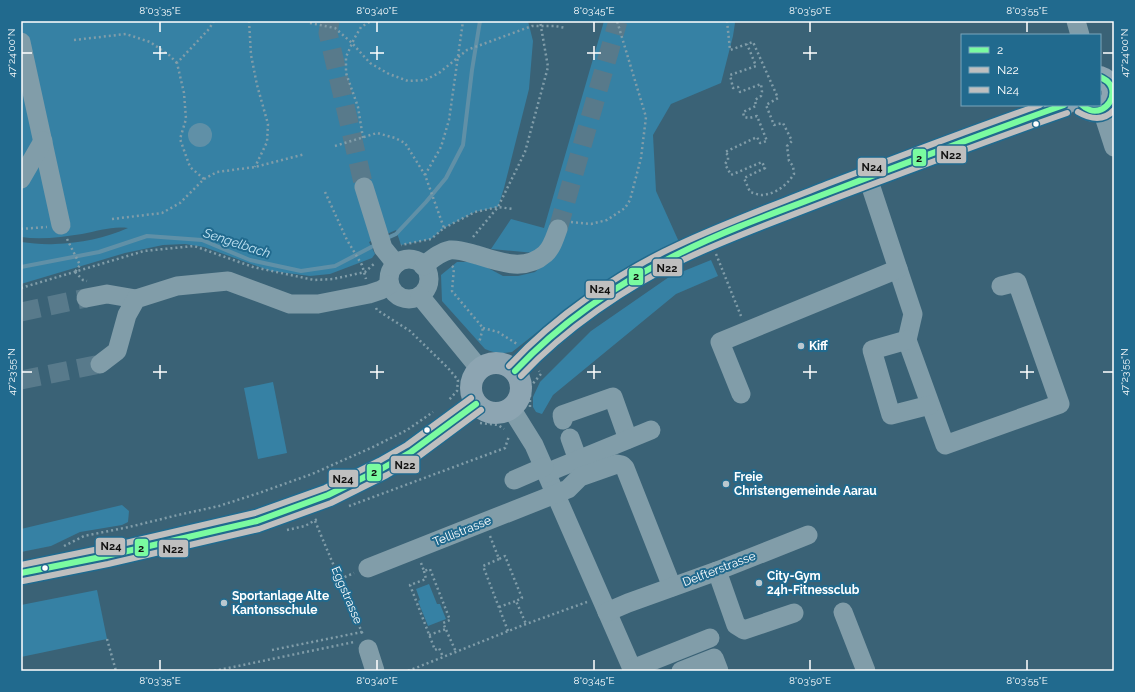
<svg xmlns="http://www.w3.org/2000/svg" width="1135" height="692" viewBox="0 0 1135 692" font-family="Raleway,sans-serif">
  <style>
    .green { fill: #3681a4 }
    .water { fill: #6090a7 }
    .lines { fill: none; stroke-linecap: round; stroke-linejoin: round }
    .stream { stroke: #6090a7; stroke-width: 4 }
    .minor-tunnel { stroke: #587a8b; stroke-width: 19; stroke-dasharray: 19 10; stroke-linecap: butt }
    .path { stroke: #819da9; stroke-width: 2.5; stroke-dasharray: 2 3; stroke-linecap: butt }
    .minor { stroke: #819da9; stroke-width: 19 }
    .major { stroke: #8da5b2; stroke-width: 22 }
    .bus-1-casing { stroke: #216a8e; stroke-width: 9 }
    .bus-2-casing { stroke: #216a8e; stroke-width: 9 }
    .bus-3-casing { stroke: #216a8e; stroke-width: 9 }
    .bus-1 { stroke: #7afba0; stroke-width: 6 }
    .bus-2 { stroke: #bfbfbf; stroke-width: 6 }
    .bus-3 { stroke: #bfbfbf; stroke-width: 6 }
    .ticks { fill: none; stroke: #fff; stroke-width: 1.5 }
    .bus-dot { fill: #fff; stroke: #216a8e; stroke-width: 1.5 }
    .poi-dot { fill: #bac8cf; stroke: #216a8e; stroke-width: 1.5 }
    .labels { text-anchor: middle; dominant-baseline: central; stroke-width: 4; stroke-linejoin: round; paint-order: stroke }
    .poi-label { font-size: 12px; font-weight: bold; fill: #fff; stroke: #216a8e; text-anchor: start }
    .street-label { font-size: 12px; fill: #fff; stroke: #216a8e }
    .water-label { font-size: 13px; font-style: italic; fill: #c3e5f4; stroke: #216a8e }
    .line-badge { stroke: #216a8e; stroke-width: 1.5 }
    .pale-badge-label { font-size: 11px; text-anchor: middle; font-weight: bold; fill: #111 }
    .neatline { fill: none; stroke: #fff; stroke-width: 1.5 }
    .ticks-label { font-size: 10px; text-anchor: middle; fill: #fff }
  </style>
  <rect width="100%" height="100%" fill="#3a6276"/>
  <g class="green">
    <path d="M21 21H528L533 41 529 89 504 188 498 207 475 212 444 228 431 239 401 245 396 230 369 242 375 254 372 258 330 274 310 276 271 271 204 247 185 244 163 245 125 253 21 284V242C32 243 44 245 55 244 80 243 106 238 128 228 112 226 98 231 82 234 62 237 41 240 21 237Z"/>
    <path d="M604 21H734L735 23 733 36 721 83 671 104 653 135 656 191 679 242 649 256 569 307 512 352C501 354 494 353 485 349L442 301 441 275 457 262H477L503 276H518L535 272 557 253 545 254 491 249 511 219 544 228Z"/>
    <polygon points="711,260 718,276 676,294 553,395 542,414 536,412 533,407 533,397 540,382 591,331 669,277"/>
    <polygon points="273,382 287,453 258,459 244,388"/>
    <polygon points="122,505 129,511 128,522 122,525 80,532 51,546 21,552 21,529"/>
    <polygon points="429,584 437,604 440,604 446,619 428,626 418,601 420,600 416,589"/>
    <polygon points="97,590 107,639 21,657 21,605"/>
  </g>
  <circle class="water" cx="200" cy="135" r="12"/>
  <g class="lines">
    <g class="stream">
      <polyline points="385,239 396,234 426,202 446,178 463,145 472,70 480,21"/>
      <polyline points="21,267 99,252 147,236 202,240 250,260 301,271 335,266 377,244"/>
    </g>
    <g class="minor-tunnel">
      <polyline points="330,21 328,33 364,187"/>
      <polyline points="558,229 618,21"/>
      <polyline points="21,312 86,298"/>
      <polyline points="21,380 100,364"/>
    </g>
    <g class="path">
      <polyline points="249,21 251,55 257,85 268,124 267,142 255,167"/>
      <path d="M727 21 730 50 753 42 778 98 766 105 774 125 783 123 792 141 787 146 789 161 793 166 794 174C787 185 776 194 762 195 758 195 754 193 750 192L744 178 765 168 762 162 731 175 725 164 728 160V155L725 152 757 137 760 143 767 141 757 116 749 118 744 117 743 112 756 106 755 100 761 96 762 92 761 84 740 92 738 87 733 88 730 75 756 66 747 44"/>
      <polyline points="310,23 335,28 352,43 370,63 389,74 408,81 425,80 439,73 467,50 532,26 555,26 566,28"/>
      <polyline points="74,40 126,34 150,42 169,55 177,63"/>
      <polyline points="363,138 358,107 346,73 346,57 354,39 361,27 371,21"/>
      <polyline points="335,146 377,133 395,138 405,143 425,175 444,228 431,239 401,245"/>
      <polyline points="425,175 441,147 449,120 463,21"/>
      <polyline points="204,179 217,172 255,167 305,154"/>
      <polyline points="325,192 347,240 362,265 366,279"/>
      <polyline points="112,219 162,213 180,203 204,179 190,167 180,139 186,119 184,93 177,63 209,29 214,21"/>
      <polyline points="571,222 591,224 607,220 625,208 630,200 641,158 646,117 617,21"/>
      <polyline points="444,228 475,212 498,207 513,209"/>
      <polyline points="21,229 47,227"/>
      <polyline points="473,237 498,207 525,152 548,67 540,21"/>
      <polyline points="67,239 80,265 75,272"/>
      <polyline points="716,254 741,316"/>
      <polyline points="452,266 454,268 452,291 483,328 479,343"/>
      <polyline points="75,272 83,280 87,281"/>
      <polyline points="21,288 144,251 194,246 253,267 314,280 333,279 365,272 375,263"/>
      <polyline points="376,308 377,310 410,331 448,368 458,380 457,391 448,401"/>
      <polyline points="483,328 498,332 517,344"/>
      <polyline points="530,407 530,387 541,374 539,371"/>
      <polyline points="480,423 498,425 504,429"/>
      <polyline points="349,506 505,448 509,436"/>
      <polyline points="315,521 363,635"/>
      <polyline points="287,530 305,526 319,518"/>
      <polyline points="490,536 499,559 505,556 522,598 516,601 526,624"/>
      <polyline points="64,546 84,536 129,527 178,515 219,506 259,493 312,474 373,447 407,430 433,412"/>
      <polyline points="499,559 483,566 508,631"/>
      <polyline points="421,563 424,571 430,569 450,620 443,623 456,652"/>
      <polyline points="424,571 426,579 410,585 435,650 439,648 443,657"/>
      <polyline points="340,579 354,573"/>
      <polyline points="499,607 516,601"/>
      <polyline points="429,635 446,629"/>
      <polyline points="107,639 116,671"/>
      <polyline points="272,650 362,632"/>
      <polyline points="214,671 354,642"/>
      <polyline points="408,671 526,624 587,602"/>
    </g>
    <g class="minor">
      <polyline points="1076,21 1080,35"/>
      <polyline points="21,42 61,225"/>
      <polyline points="1102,110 1114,147"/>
      <polyline points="21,179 43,141"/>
      <polyline points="364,187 383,248 396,264"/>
      <circle cx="409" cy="279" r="20"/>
      <path d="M423 266C431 260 440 252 450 250 459 249 469 253 477 255 499 262 525 272 545 254 552 248 555 237 558 229"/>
      <polyline points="898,269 913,314 907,340 945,445 1060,404 1017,282 1001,286"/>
      <polyline points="420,296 479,368"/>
      <polyline points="86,298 107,294 136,299"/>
      <polyline points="907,340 872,350 891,415 930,405"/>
      <polyline points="100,364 117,351 127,315 136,299 177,286 228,281 290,304 318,304 369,294 381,290 389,285"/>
      <polyline points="741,394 720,342 898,269 868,178"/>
      <polyline points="511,408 534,445 633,671"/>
      <polyline points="563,420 562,415 613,397 628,439"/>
      <polyline points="570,438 578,460"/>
      <polyline points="546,473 651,430"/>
      <polyline points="514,480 544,467"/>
      <polyline points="368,568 568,489 580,477 617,464 622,465 625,468 672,587"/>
      <polyline points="717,571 736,625 744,630 794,613"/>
      <polyline points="607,612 628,603 717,571 808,535"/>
      <polyline points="843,612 866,671"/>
      <polyline points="368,649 375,671"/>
      <polyline points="632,669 710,638"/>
      <polyline points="681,671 714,658 719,671"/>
    </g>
    <g class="major">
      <path d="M1082 105C1105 126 1128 86 1100 77"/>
      <circle cx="496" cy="388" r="25"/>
      <polyline points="515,371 528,357 585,309 639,274 681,252 749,223 973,137 1064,105"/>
      <polyline points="21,573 106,556 257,521 328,495 383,468 411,452 476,404"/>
    </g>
    <defs>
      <g id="bus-1">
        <path d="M1082 105C1084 107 1087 109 1090 110 1106 115 1120 94 1108 82 1106 80 1102 78 1100 77"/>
        <path d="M515 371C561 322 620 282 680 253 730 228 783 210 835 190 911 161 987 132 1064 105"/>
        <polyline points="21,573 106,556 257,521 328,495 383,468 411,452 476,404"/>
      </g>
      <g id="bus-2">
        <path d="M1078 112C1090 119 1103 122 1114 110"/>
        <path d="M521 376C564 330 627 286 685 259 734 236 785 218 836 198 913 169 989 140 1067 113"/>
        <polyline points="23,581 108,564 259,529 331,503 387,475 415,459 481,410"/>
      </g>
      <g id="bus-3">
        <path d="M509 366C554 317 619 272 678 245 727 222 777 204 827 184 898 157 968 130 1040 105"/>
        <polyline points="21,565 104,548 255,513 325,488 379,461 407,445 471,398"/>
      </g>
    </defs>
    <use href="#bus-1" class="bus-1-casing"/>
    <use href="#bus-2" class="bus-2-casing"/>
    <use href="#bus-3" class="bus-3-casing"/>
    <use href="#bus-1" class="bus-1"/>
    <use href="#bus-2" class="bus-2"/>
    <use href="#bus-3" class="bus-3"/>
  </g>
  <path class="ticks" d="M160 22V32M377 22V32M594 22V32M810 22V32M1027 22V32M160 46V60M377 46V60M594 46V60M810 46V60M22 53H32M153 53H167M370 53H384M587 53H601M803 53H817M1103 53H1113M160 365V379M377 365V379M594 365V379M810 365V379M1027 365V379M22 372H32M153 372H167M370 372H384M587 372H601M803 372H817M1020 372H1034M1103 372H1113M160 660V670M377 660V670M594 660V670M810 660V670M1027 660V670"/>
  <g class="bus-dot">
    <circle cx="1036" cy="124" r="3.5"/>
    <circle cx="427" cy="430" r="3.5"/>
    <circle cx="45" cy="568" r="3.5"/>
  </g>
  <g class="poi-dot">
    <circle cx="801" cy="346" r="4"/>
    <circle cx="726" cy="484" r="4"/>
    <circle cx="759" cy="583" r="4"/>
    <circle cx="224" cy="603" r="4"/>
  </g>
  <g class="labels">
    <g class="poi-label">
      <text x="809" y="346">Kiff</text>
      <text x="734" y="477">Freie<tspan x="734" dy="14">Christengemeinde Aarau</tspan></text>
      <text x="767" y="576">City-Gym<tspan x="767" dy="14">24h-Fitnessclub</tspan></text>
      <text x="232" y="596">Sportanlage Alte<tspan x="232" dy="14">Kantonsschule</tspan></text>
    </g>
    <g class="street-label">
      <text transform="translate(462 531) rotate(-22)">Tellistrasse</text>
      <text transform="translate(719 569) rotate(-21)">Delfterstrasse</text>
      <text transform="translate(347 595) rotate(67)">Eggstrasse</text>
    </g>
    <g class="water-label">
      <text transform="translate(237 243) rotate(18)">Sengelbach</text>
    </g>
  </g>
  <g class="line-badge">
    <rect x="936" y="145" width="31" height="19" rx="4" fill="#bfbfbf"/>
    <rect x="912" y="148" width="15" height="19" rx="4" fill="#7afba0"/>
    <rect x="857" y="157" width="30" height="20" rx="4" fill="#bfbfbf"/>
    <rect x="652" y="258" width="31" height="19" rx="4" fill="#bfbfbf"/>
    <rect x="628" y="267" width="16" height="19" rx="4" fill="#7afba0"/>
    <rect x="585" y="280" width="30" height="19" rx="4" fill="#bfbfbf"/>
    <rect x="390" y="455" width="30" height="19" rx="4" fill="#bfbfbf"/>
    <rect x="366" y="463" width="16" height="19" rx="4" fill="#7afba0"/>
    <rect x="328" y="469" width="31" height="19" rx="4" fill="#bfbfbf"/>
    <rect x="95" y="537" width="31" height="19" rx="4" fill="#bfbfbf"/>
    <rect x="134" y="538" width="15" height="19" rx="4" fill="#7afba0"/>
    <rect x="158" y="539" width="31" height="19" rx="4" fill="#bfbfbf"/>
  </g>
  <g class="pale-badge-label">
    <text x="951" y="159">N22</text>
    <text x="919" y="162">2</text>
    <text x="872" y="171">N24</text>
    <text x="667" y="272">N22</text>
    <text x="636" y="280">2</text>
    <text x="600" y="293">N24</text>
    <text x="405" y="469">N22</text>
    <text x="374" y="476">2</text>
    <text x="343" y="483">N24</text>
    <text x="111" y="550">N24</text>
    <text x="141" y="552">2</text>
    <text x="173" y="553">N22</text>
  </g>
  <rect width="1135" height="692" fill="none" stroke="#216a8e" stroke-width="44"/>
  <rect x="961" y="34" width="140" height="72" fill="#216a8e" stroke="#7aa6bb"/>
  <rect x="969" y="47" width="20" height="6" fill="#7afba0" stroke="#7aa6bb"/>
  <text x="997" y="54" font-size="12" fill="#ffffff">2</text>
  <rect x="969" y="67" width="20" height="6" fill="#bfbfbf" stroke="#7aa6bb"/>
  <text x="997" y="74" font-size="12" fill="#ffffff">N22</text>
  <rect x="969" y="87" width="20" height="6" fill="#bfbfbf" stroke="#7aa6bb"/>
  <text x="997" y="94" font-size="12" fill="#ffffff">N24</text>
  <rect x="22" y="22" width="1091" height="648" class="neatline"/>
  <g class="ticks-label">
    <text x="160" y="14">8°03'35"E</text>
    <text x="377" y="14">8°03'40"E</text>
    <text x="594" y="14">8°03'45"E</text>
    <text x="810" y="14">8°03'50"E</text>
    <text x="1027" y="14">8°03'55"E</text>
    <text transform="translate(11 53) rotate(-90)" y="4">47°24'00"N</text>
    <text transform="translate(1124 53) rotate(-90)" y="4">47°24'00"N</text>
    <text transform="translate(11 372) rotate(-90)" y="4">47°23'55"N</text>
    <text transform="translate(1124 372) rotate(-90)" y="4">47°23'55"N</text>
    <text x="160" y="684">8°03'35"E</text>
    <text x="377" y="684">8°03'40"E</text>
    <text x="594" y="684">8°03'45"E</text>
    <text x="810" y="684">8°03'50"E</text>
    <text x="1027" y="684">8°03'55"E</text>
  </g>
</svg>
